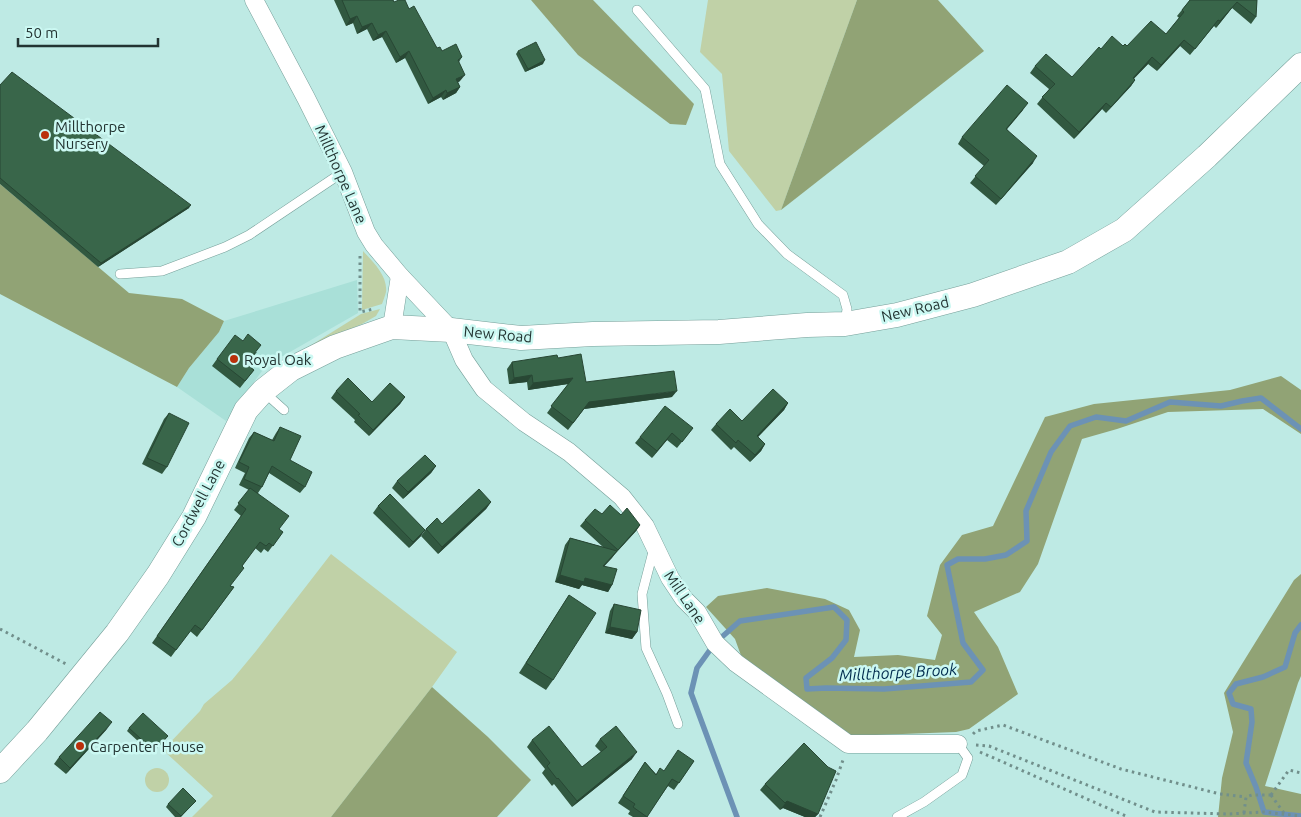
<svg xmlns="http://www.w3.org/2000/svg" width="1301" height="817" viewBox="0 0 1301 817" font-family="Ubuntu,sans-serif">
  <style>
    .built { fill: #a9e0d8 }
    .green { fill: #c0d1a7 }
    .forest { fill: #91a375 }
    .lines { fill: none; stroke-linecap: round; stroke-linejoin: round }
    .stream { stroke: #6c92b5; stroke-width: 5.5 }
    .service-casing { stroke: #759f99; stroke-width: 10 }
    .minor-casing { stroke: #759f99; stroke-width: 19 }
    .secondary-casing { stroke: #759f99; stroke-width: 25 }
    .path { stroke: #718f8b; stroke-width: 3; stroke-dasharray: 2.5 4; stroke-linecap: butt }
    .service { stroke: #fff; stroke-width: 9 }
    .minor { stroke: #fff; stroke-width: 18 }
    .secondary { stroke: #fff; stroke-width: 24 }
    .wall { fill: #315840 }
    .shaded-wall { fill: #284734 }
    .building { fill: #39664a; stroke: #284734 }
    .poi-dot { fill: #ba300b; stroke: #cbf8f2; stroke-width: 2 }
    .labels { text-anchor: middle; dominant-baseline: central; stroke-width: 5; stroke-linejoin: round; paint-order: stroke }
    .poi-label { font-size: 15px; fill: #233432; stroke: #cbf8f2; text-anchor: start }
    .street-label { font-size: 15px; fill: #233432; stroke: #cbf8f2 }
    .water-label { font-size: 16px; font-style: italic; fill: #002b4e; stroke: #cbf8f2 }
  </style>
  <rect width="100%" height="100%" fill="#beeae4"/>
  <polygon class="built" points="357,280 358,313 283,356 274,356 262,371 226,421 177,387 189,368 219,332 224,321"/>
  <g class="green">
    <polygon points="708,0 857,0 781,210 776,211 729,151 722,74 700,52"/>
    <path d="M363 251C373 262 388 276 386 292 385 296 383 301 382 304L362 310Z"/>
    <polygon points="380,309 376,316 362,324 305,349 361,314"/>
    <polygon points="331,554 457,652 432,687 331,817 192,817 213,796 163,750 200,711 204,704 232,680 256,651"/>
    <circle cx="157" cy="780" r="12"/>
  </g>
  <g class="forest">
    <polygon points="531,0 593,0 694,104 686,125 670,124 578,55"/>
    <polygon points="857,0 938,0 984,51 781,210"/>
    <polygon points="0,184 129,293 182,299 224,321 219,332 189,368 177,387 0,294"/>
    <polygon points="1281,376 1301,390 1301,434 1263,409 1168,412 1117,429 1082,439 1038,564 1020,592 974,612 998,647 1018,694 969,729 956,732 849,736 743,661 735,639 706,607 718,596 767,588 825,599 849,610 860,630 854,657 898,655 935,660 942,635 927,616 940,565 962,535 993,526 1045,417 1094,404 1230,390"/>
    <polygon points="1301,574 1301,676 1298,683 1265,786 1301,794 1301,817 1218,817 1222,778 1233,732 1224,693 1294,580"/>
    <polygon points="432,687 488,737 531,780 497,817 331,817"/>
  </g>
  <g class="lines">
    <g class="stream">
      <polyline points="1301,625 1295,633 1285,667 1263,677 1236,684 1229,693 1233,704 1251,709 1252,722 1246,763 1256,787 1264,812 1301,816"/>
      <polyline points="737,817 691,693 697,668 715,643 740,621 834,607 847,620 846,640 832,658 806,678 807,689 826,688 884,689 971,682 983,670 963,643 947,565 958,559 985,559 1006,555 1027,541 1026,511 1051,452 1070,426 1096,417 1126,421 1170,402 1221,406 1242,401 1261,398 1301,429"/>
    </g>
    <defs>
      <g id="service">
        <polyline points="637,10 705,89 720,164 758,224 787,254 843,295 847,309 845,324"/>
        <polyline points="120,274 162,271 225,247 249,235 343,172"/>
        <polyline points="264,392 284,410"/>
        <polyline points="654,548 642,594 646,648 667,694 678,724"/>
        <polyline points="897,817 924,802 962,775 968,758 958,744"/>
      </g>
      <g id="minor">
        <polyline points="254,0 306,98 343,172 366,232 374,245 400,276 451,330 464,360 484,389 524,422 569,452 622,497 645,526 670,578 684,599 697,612 715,643 736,663 848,744 958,744"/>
        <polyline points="392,327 400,276"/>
      </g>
      <polyline id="secondary" points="0,771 37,731 117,633 158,575 194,517 246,410 263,391 291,369 335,347 392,327 451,330 521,338 593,334 719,332 807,325 845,324 897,315 973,295 1068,262 1124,230 1207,156 1301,65"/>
    </defs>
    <use href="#service" class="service-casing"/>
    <use href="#minor" class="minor-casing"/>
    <use href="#secondary" class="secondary-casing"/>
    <g class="path">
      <polyline points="360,256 360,312 374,309"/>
      <polyline points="0,629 66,664"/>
      <polyline points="973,734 976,731 1003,725 1121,769 1220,794 1246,797"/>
      <polyline points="976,745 989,746 1155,812 1228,814 1264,812 1301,816"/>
      <polyline points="980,752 1128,817"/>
      <polyline points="1271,795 1289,770 1301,773"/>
      <polyline points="1271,795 1284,813"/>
      <polyline points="1244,813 1246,797 1252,795 1271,795"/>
      <polyline points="820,817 836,780 843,760"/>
    </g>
    <use href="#service" class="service"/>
    <use href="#minor" class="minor"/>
    <use href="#secondary" class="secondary"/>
  </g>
  <g class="wall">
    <polygon points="334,0 393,0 394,2 409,9 437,48 442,51 462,57 459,62 460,81 458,82 460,87 456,93 443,100 441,97 428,104 405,58 396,63 382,37 373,41 367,29 357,34 353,23 346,26"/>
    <polygon points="1190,0 1257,0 1256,17 1251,24 1232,8 1216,28 1214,26 1190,55 1180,46 1157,71 1148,64 1134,78 1135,80 1131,86 1106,113 1102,109 1074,139 1037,104 1049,89 1030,73 1035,66 1072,77 1101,49 1123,46 1127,46 1166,34 1179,18 1177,16"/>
    <polygon points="518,51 543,64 525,72 516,54"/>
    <polygon points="0,85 189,208 98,267 0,184"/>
    <polygon points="1023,110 1007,129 1033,163 996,205 970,183 984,166 958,144 962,137"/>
    <polygon points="257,352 247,364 254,370 240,388 212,366 217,359"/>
    <polygon points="558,358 586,382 672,397 584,409 568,430 547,413 568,384 528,390 527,382 509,384 507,369 512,362"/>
    <polygon points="336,391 372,402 405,397 400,404 369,436 354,422 355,420 331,398"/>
    <polygon points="788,403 784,410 758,437 765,444 761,451 750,462 734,447 731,450 711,430 716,424 742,421"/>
    <polygon points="169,413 167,467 162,474 142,464 164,419"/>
    <polygon points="280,427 290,460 305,487 300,493 269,473 262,487 258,493 279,530 283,532 268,552 264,549 261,553 255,548 242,566 230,586 234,587 197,637 190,631 171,657 152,643 241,516 234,510 249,490 239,485 245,473 235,468 249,438 254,432 272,440 276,433"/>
    <polygon points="693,428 677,448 667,440 652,458 635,443 640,437"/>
    <polygon points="436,466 431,473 403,499 392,488 397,481"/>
    <polygon points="491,502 486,509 438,554 421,536 426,529 442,524"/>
    <polygon points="378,506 421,536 409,548 373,513"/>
    <polygon points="602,514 621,515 640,525 636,531 604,566 612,585 608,592 582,585 579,589 555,582 565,545 570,538 603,547 580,526 585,520"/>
    <polygon points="569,595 553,680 546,690 519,673"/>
    <polygon points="614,604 637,632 632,639 605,633 610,611"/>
    <polygon points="129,728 168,736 152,754 127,731"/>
    <polygon points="107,729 66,774 54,764 59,757"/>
    <polygon points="600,739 632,759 572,807 554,784 552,786 542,773 545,769 527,747 532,740 582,767 601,752 595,746"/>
    <polygon points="694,761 674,790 668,786 646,817 633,817 628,814 630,811 618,803 645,762 656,774 664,771"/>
    <polygon points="765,784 818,814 815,817 805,817 783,808 780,810 760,790"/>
    <polygon points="168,804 193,804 181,817 175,817 166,807"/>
  </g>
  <g class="shaded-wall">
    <polygon points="1237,2 1232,8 1216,28 1220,21"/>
    <polygon points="357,16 353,23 346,26 350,19"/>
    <polygon points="372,23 367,29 357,34 362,27"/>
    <polygon points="386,31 382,37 373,41 378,35"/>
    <polygon points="1184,40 1180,46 1157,71 1161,65"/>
    <polygon points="409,51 405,58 396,63 400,57"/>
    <polygon points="1152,57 1148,64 1129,84 1133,78"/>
    <polygon points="545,60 543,64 525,72 528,69"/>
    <polygon points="465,75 460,81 452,86 456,79"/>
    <polygon points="1135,80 1131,86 1106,113 1111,107"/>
    <polygon points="460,87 456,93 443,100 447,93"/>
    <polygon points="446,90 441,97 428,104 433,98"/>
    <polygon points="1028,103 1023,110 1001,136 1006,129"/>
    <polygon points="1106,103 1102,109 1074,139 1079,132"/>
    <polygon points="1037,156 1033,163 996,205 1001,199"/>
    <polygon points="191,205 189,208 98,267 101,263"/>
    <polygon points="532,375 527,382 509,384 514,378"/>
    <polygon points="573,378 568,384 528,390 533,383"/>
    <polygon points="677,391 672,397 584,409 568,430 589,402"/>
    <polygon points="405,397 400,404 369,436 373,430"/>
    <polygon points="788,403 784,410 752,443 757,436"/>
    <polygon points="672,433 667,440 652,458 657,451"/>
    <polygon points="765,444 761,451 750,462 755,455"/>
    <polygon points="436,466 431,473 403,499 408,492"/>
    <polygon points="491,502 486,509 438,554 442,547"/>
    <polygon points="640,525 636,531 613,556 618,550"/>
    <polygon points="425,530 421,536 409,548 413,542"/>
    <polygon points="617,551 612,558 598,573 603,566"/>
    <polygon points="560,575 585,578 612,585 608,592 582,585 579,589 555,582"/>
    <polygon points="610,627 637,632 632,639 605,633"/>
    <polygon points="112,722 107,729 66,774 70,768"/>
    <polygon points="637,752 632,759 572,807 577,801"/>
    <polygon points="787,801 818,814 815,817 805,817 783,808 780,810"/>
  </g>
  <g class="building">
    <polygon points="342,0 393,0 394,2 399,0 405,0 409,9 414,6 437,48 440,47 442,51 456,44 462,57 458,60 465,75 456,79 460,87 447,93 446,90 433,98 409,51 400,57 386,31 378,35 372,23 362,27 357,16 350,19"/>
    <polygon points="1190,0 1257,0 1256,17 1237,2 1220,21 1218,20 1195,49 1184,40 1161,65 1152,57 1133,78 1135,80 1111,107 1106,103 1079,132 1042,97 1055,84 1035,66 1046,54 1072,77 1099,47 1101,49 1112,36 1123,46 1125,44 1127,46 1151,21 1166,34 1184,12 1182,10"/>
    <polygon points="536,42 545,60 528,69 518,51"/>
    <polygon points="12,72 191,205 101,263 0,178 0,85"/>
    <polygon points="1007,85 1028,103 1006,129 1037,156 1001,199 975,176 989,160 962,137"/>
    <polygon points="248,334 261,345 246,364 254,370 245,381 217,359 235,335 243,341"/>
    <polygon points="581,354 586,382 674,371 677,391 589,402 573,423 551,406 573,378 533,383 532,375 514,378 512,362 557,355 558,358"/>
    <polygon points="348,378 372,402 390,383 405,397 373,430 358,415 360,414 336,391"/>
    <polygon points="773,389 788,403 757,436 765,444 755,455 738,440 736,443 716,424 730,409 742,421"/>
    <polygon points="665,406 693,428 682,442 672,433 657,451 640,437"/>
    <polygon points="169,413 189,423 167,467 147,458"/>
    <polygon points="280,427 301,436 290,460 312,472 305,487 272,466 262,487 244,479 249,467 239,462 254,432 274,441"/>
    <polygon points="425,455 436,466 408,492 397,481"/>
    <polygon points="250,488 289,516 279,529 283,532 273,546 269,543 266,546 260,542 242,566 244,568 230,586 234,587 202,630 195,625 176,650 157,636 246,509 238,503"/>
    <polygon points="479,489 491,502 442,547 426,529 437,518 442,524"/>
    <polygon points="390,494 425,530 413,542 378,506"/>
    <polygon points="610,505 621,515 627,508 640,525 618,550 585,520 595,509 602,514"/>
    <polygon points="570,538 617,551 603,566 617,569 612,585 585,578 584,582 560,575"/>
    <polygon points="569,595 596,613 553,680 526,663"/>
    <polygon points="614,604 641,610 637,632 610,627"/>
    <polygon points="100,712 112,722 70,768 59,757"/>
    <polygon points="143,713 168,736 154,751 129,728"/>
    <polygon points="549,726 582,767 607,747 600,739 616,726 637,752 577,801 558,778 557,779 547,766 550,763 532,740"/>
    <polygon points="804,743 828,767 836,771 818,814 787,801 785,803 765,784"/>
    <polygon points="678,750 694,761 679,783 672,779 647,817 633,807 635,804 623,796 645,762 656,775 660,768 664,771"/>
    <polygon points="183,788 196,801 181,816 168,804"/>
  </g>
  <g class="poi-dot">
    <circle cx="45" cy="135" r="5"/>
    <circle cx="234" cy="359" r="5"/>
    <circle cx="80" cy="746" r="5"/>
  </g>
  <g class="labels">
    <g class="poi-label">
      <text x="55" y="126">Millthorpe<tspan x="55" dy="17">Nursery</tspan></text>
      <text x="244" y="359">Royal Oak</text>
      <text x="90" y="746">Carpenter House</text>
    </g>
    <g class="street-label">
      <text transform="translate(341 174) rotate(66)">Millthorpe Lane</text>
      <text transform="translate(915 309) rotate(-13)">New Road</text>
      <text transform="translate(498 334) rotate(5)">New Road</text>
      <text transform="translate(198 503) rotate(-62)">Cordwell Lane</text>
      <text transform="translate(685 597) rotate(56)">Mill Lane</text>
    </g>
    <g class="water-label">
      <text transform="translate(898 672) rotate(-3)">Millthorpe Brook</text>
    </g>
  </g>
  <path d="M18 38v8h140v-8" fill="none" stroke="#233432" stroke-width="2.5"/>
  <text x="25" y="38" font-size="15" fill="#233432" stroke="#cbf8f2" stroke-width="4" paint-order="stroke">50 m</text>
</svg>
